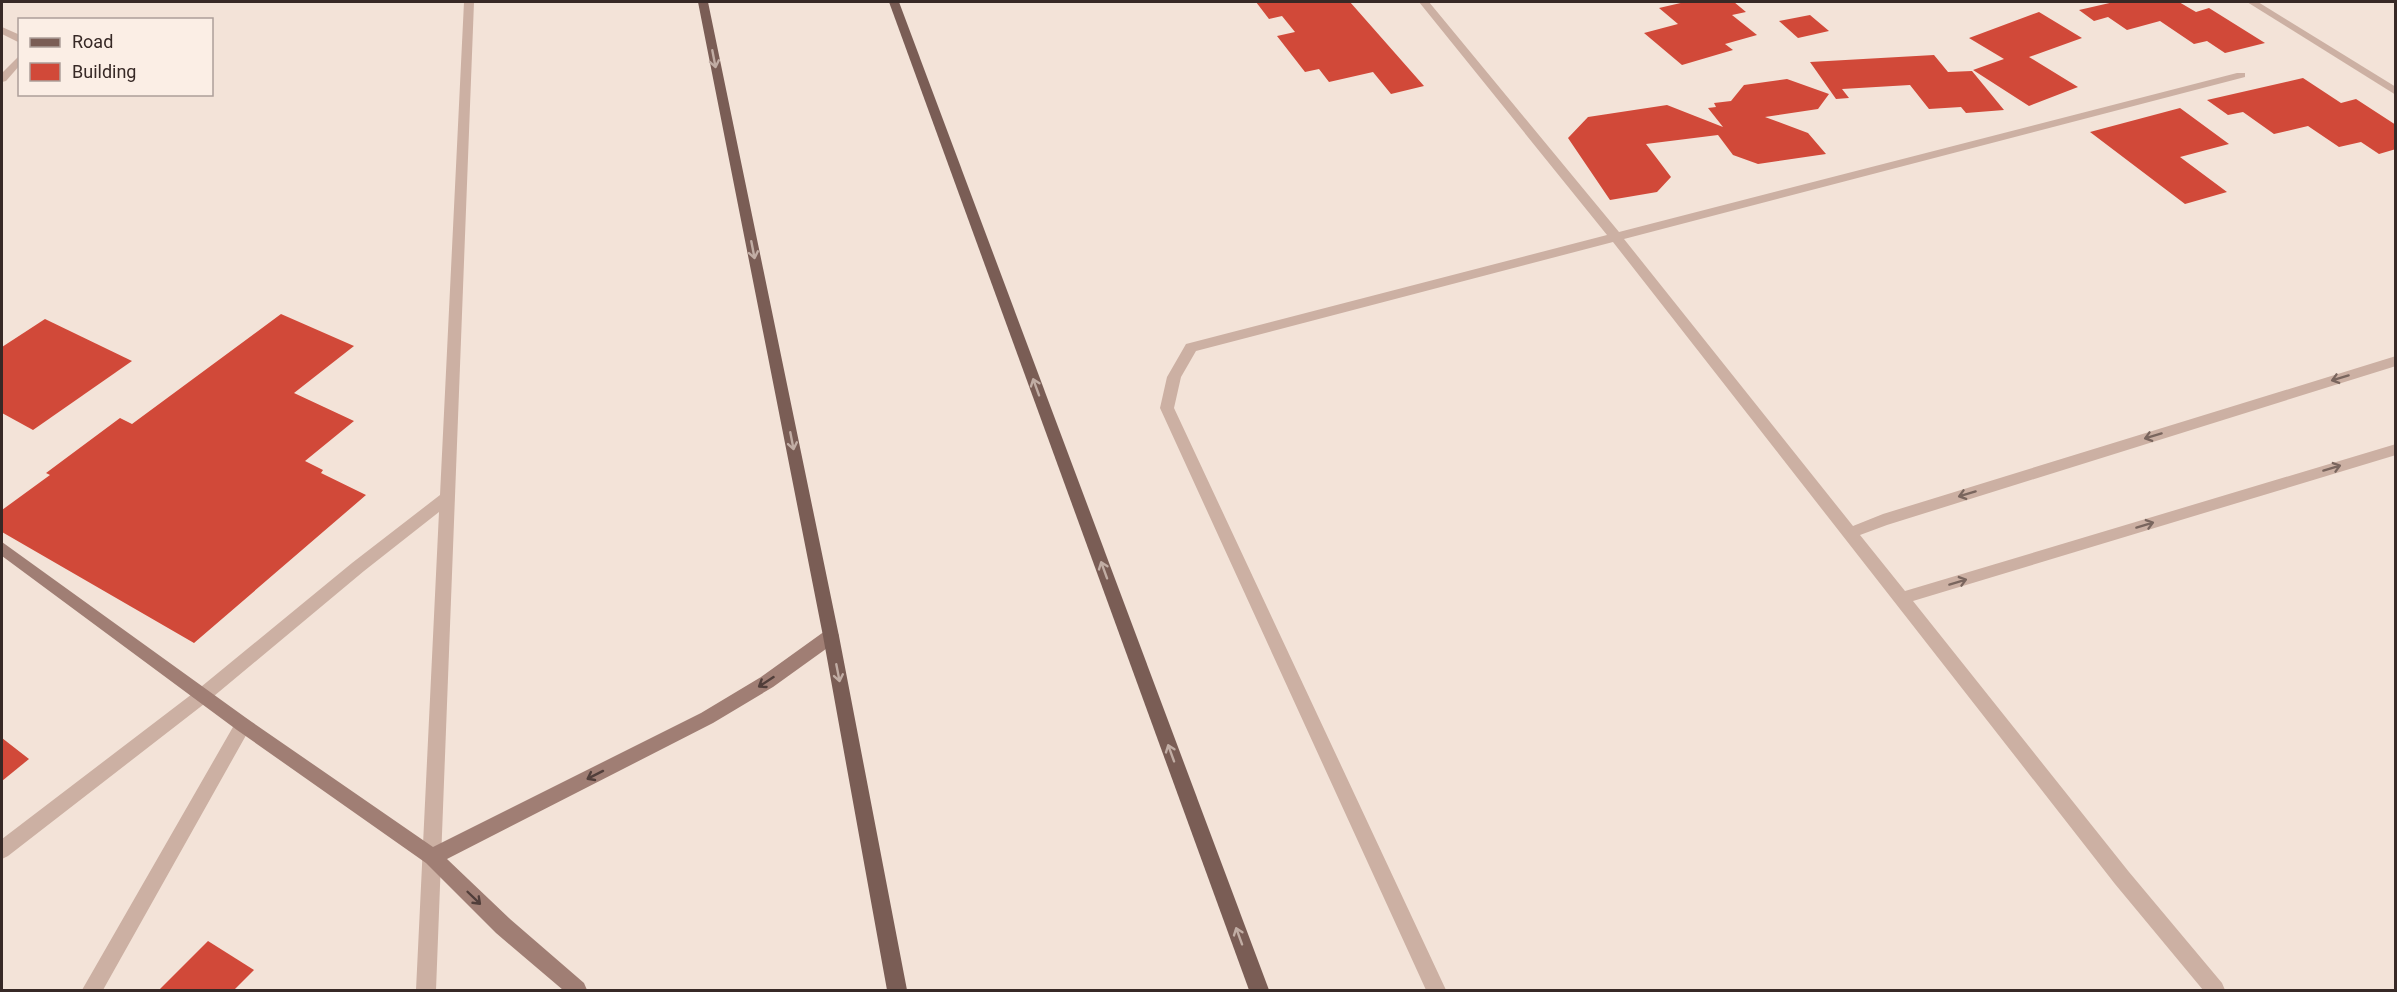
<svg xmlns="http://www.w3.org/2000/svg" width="2397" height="992" viewBox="0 0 2397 992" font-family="Roboto,sans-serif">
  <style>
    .building { fill: #d14939 }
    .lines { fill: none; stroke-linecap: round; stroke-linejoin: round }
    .street { fill: #ccb0a3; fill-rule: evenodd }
    .secondary { fill: #a07e74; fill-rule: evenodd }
    .primary { fill: #7a5d55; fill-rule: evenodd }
    .oneway { stroke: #c1ada4 }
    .oneway2 { stroke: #7a665e }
    .oneway3 { stroke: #513e3a }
  </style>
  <rect width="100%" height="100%" fill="#f3e3d8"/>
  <g class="building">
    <polygon points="1256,2 1350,2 1424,86 1391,94 1373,72 1329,82 1319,69 1305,72 1277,36 1295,32 1282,16 1269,19"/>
    <polygon points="1685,2 1734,2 1746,12 1732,15 1757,35 1725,44 1733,50 1682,65 1644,33 1678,24 1659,8"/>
    <polygon points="2114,2 2179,2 2196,12 2209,8 2265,43 2225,53 2207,41 2194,44 2160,21 2127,30 2108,17 2094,21 2079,10"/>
    <polygon points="2039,12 2082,38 2029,57 2078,87 2029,106 1973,70 2004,59 1969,38"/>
    <polygon points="1810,15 1829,31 1798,38 1779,21"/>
    <polygon points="1934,55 1948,72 1972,71 2004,110 1966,113 1961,107 1929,109 1910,85 1842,89 1849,98 1836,99 1810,62"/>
    <polygon points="2303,78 2341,103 2356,99 2396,125 2396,149 2379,154 2361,142 2339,147 2308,126 2274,134 2243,112 2228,115 2207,100"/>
    <polygon points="1787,79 1829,94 1818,109 1765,117 1808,133 1826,154 1758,164 1733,155 1718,135 1646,144 1671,177 1657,192 1610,200 1568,138 1588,117 1667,105 1723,127 1708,108 1716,107 1714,103 1731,101 1744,85"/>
    <polygon points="2180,108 2229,144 2180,157 2227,192 2185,204 2090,132"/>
    <polygon points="281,314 354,346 294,393 354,421 305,461 323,470 321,473 366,495 194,643 2,532 2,510 50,475 46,473 120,418 132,424"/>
    <polygon points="45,319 132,361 33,430 2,413 2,347"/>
    <polygon points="2,738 29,759 2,781"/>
    <polygon points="208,941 254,970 234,990 159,990"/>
  </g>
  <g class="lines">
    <g class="street">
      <polygon points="464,2 474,2 436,990 416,990 439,512 364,571 208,701 8,856 2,859 2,839 196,691 352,563 440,495"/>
      <polygon points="1419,2 1429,2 1619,232 2237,73 2245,73 2245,77 1624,239 1853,526 1883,514 2396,356 2396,366 1887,525 1860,535 1905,591 2396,444 2396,455 1913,601 2129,872 2222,983 2225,990 2203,990 2115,884 1613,242 1196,351 1181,377 1174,408 1446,990 1426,990 1160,408 1167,377 1186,344 1607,235"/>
      <polygon points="2247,2 2258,2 2396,87 2396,95"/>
      <polygon points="2,27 20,35 20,43 2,34"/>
      <polygon points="20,55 20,65 6,81 2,82 2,73"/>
      <polygon points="243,717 249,720 252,725 249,730 103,990 82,990 237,720"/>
    </g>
    <polygon class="secondary" points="2,542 249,720 433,847 701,713 761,677 825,631 831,629 837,631 839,636 837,641 773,687 713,723 447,859 510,919 584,983 587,990 563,990 496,933 426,863 237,730 2,556"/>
    <g class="primary">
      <polygon points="698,2 708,2 839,636 907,990 887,990 823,636"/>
      <polygon points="889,2 899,2 1269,990 1249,990"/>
    </g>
  </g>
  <defs><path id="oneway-shaft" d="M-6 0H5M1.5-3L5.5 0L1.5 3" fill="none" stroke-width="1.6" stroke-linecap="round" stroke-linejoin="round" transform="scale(1.5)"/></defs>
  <g class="oneway">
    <use href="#oneway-shaft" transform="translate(714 59) rotate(79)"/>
    <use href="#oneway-shaft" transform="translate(753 250) rotate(79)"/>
    <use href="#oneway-shaft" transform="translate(1036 387) rotate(-110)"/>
    <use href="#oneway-shaft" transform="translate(792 441) rotate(79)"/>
    <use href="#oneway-shaft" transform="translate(1104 570) rotate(-110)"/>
    <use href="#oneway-shaft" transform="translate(838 673) rotate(79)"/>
    <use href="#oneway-shaft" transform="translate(1171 753) rotate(-110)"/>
    <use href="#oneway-shaft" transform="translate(1239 936) rotate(-110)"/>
  </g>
  <g class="oneway2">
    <use href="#oneway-shaft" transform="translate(2340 378) rotate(163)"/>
    <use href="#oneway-shaft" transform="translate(2153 436) rotate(163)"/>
    <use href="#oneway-shaft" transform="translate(2332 468) rotate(-17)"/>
    <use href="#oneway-shaft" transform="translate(1967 494) rotate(163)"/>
    <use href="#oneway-shaft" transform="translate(2145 525) rotate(-17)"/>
    <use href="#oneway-shaft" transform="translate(1958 582) rotate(-17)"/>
  </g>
  <g class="oneway3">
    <use href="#oneway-shaft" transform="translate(766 682) rotate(147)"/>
    <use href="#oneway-shaft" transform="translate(595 775) rotate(153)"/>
    <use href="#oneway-shaft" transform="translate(474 898) rotate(44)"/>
  </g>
  <rect width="2397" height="992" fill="none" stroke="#372926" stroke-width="6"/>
  <rect x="18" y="18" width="195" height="78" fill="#fbeee5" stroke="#ad9f99" stroke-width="1.5"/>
  <rect x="30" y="38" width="30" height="9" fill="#7a5d55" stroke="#ad9f99" stroke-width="1.5"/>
  <text x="72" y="48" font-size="18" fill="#372926">Road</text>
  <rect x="30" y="63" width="30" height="18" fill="#d14939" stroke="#ad9f99" stroke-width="1.5"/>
  <text x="72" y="78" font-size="18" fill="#372926">Building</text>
</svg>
